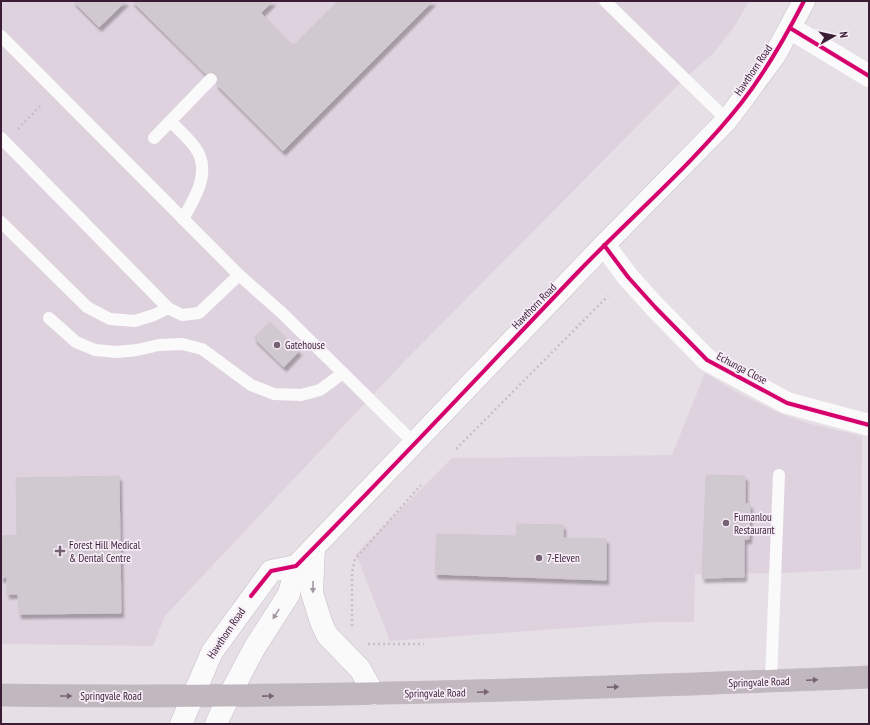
<svg xmlns="http://www.w3.org/2000/svg" width="870" height="725" viewBox="0 0 870 725" font-family="'PT Sans Narrow',sans-serif">
  <style>
    .built { fill: #dfd2df }
    .building { fill: #d0c9d0; stroke: #cfc8cf; filter: url(#shadow) }
    .lines { fill: none; stroke-linecap: round; stroke-linejoin: round }
    .secondary-casing { stroke: #c6bcc5; stroke-width: 23 }
    .highway-casing { stroke: #c7bec6; stroke-width: 23 }
    .path { stroke: #c8bec7; stroke-width: 2.5; stroke-dasharray: 2 3; stroke-linecap: butt }
    .lane { stroke: #fbfafb; stroke-width: 12 }
    .street { stroke: #fbfafb; stroke-width: 22 }
    .secondary { stroke: #fbfafb; stroke-width: 22 }
    .highway { stroke: #c1b8bf; stroke-width: 22 }
    .cycleway-casing { stroke: #f6edf7; stroke-width: 6 }
    .cycleway { stroke: #d6006c; stroke-width: 4 }
    .oneway { fill: #a497a2 }
    .oneway2 { fill: #776373 }
    .poi-dot { fill: #766173; stroke: #f6edf7; stroke-width: 1.5 }
    .labels { text-anchor: middle; dominant-baseline: central; stroke-width: 3.5; stroke-linejoin: round; paint-order: stroke }
    .street-label { font-size: 11px; fill: #3a1d35; stroke: #f6edf7 }
    .poi-label { font-size: 11px; fill: #3a1d35; stroke: #f6edf7; text-anchor: start }
  </style>
  <defs>
    <filter id="shadow"><feDropShadow dx="2.5" dy="4.5" stdDeviation="1" flood-color="#0004"/></filter>
  </defs>
  <rect width="100%" height="100%" fill="#e6e0e6"/>
  <g class="built">
    <polygon points="1,1 749,1 736,24 714,53 684,79 400,366 165,616 153,646 1,644"/>
    <polygon points="705,373 738,393 777,412 807,423 862,436 861,569 788,573 695,574 694,622 655,622 390,641 356,554 452,458 672,455"/>
  </g>
  <g class="building">
    <polygon points="73,1 126,1 99,27"/>
    <polygon points="132,1 273,1 261,13 293,46 338,1 433,1 283,151 216,84 218,80 216,74 212,72 206,74"/>
    <polygon points="270,322 299,351 284,367 254,338"/>
    <polygon points="706,475 745,476 745,504 750,504 749,539 744,539 744,577 702,578"/>
    <polygon points="119,476 121,613 19,614 18,594 7,594 7,577 1,578 1,536 17,535 16,478"/>
    <polygon points="517,524 563,525 563,538 606,539 606,580 435,574 437,534 516,536"/>
  </g>
  <g class="lines">
    <defs>
      <g id="secondary">
        <polyline points="314,548 312,593 321,622 327,635 360,669 374,694"/>
        <polyline points="181,724 212,652 271,571 296,566"/>
        <polyline points="216,724 229,696 255,647 289,594 296,566 604,245 727,120 775,55 804,1"/>
      </g>
      <path id="highway" d="M1 695C291 699 580 689 869 677"/>
    </defs>
    <use href="#secondary" class="secondary-casing"/>
    <use href="#highway" class="highway-casing"/>
    <g class="path">
      <polyline points="18,129 42,104"/>
      <polyline points="456,449 608,296"/>
      <polyline points="352,626 352,573 355,559 421,485"/>
      <polyline points="368,644 424,644"/>
    </g>
    <g class="lane">
      <polyline points="605,1 727,120"/>
      <polyline points="1,36 239,275 281,312 414,443"/>
      <path d="M171 122C180 131 192 141 198 152 210 175 194 199 183 219"/>
      <polyline points="1,138 168,308 182,315 199,313 239,275"/>
      <polyline points="154,138 211,79"/>
      <polyline points="1,222 87,307 110,319 135,321 154,315 168,308"/>
      <polyline points="49,318 76,342 95,350 117,352 137,350 159,345 182,344 202,349 251,385 274,394 301,395 320,390 343,373"/>
      <polyline points="771,681 779,475"/>
    </g>
    <g class="street">
      <polyline points="790,28 869,76"/>
      <polyline points="604,245 628,277 655,307 707,360 787,403 869,425"/>
    </g>
    <use href="#secondary" class="secondary"/>
    <use href="#highway" class="highway"/>
    <defs>
      <g id="cycleway">
        <polyline points="790,28 869,76"/>
        <polyline points="604,245 628,277 655,307 707,360 787,403 869,425"/>
        <path d="M251 596 271 571 296 566C392 469 485 369 580 270 633 215 695 162 742 102 766 71 786 36 804 1"/>
      </g>
    </defs>
    <use href="#cycleway" class="cycleway-casing"/>
    <use href="#cycleway" class="cycleway"/>
  </g>
  <defs><path id="oneway-solid" d="M-6-.8H1V-3.2L6.5 0L1 3.2V.8H-6Z"/></defs>
  <g class="oneway">
    <use href="#oneway-solid" transform="translate(313 587) rotate(91)"/>
    <use href="#oneway-solid" transform="translate(276 614) rotate(122)"/>
  </g>
  <g class="oneway2">
    <use href="#oneway-solid" transform="translate(812 680) rotate(-2)"/>
    <use href="#oneway-solid" transform="translate(613 687) rotate(-2)"/>
    <use href="#oneway-solid" transform="translate(483 692) rotate(-2)"/>
    <use href="#oneway-solid" transform="translate(66 696)"/>
    <use href="#oneway-solid" transform="translate(268 696) rotate(-1)"/>
  </g>
  <g class="poi-dot">
    <circle cx="277" cy="345" r="4"/>
    <circle cx="726" cy="523" r="4"/>
    <path d="M58 545h4v4h4v4h-4v4h-4v-4h-4v-4h4z"/>
    <circle cx="539" cy="558" r="4"/>
  </g>
  <g class="labels">
    <g class="street-label">
      <text transform="translate(753 70) rotate(-56)">Hawthorn Road</text>
      <text transform="translate(534 306) rotate(-46)">Hawthorn Road</text>
      <text transform="translate(742 368) rotate(28)">Echunga Close</text>
      <text transform="translate(226 633) rotate(-56)">Hawthorn Road</text>
      <text transform="translate(759 682) rotate(-2)">Springvale Road</text>
      <text transform="translate(435 693) rotate(-1)">Springvale Road</text>
      <text x="111" y="696">Springvale Road</text>
    </g>
    <g class="poi-label">
      <text x="285" y="345">Gatehouse</text>
      <text x="734" y="517">Fumanlou<tspan x="734" dy="13">Restaurant</tspan></text>
      <text x="69" y="545">Forest Hill Medical<tspan x="69" dy="13">&amp; Dental Centre</tspan></text>
      <text x="547" y="558">7-Eleven</text>
    </g>
  </g>
  <rect width="870" height="725" fill="none" stroke="#3a1d35" stroke-width="4"/>
  <g transform="translate(834 36) rotate(82)" stroke="#f6edf7" stroke-width="3" paint-order="stroke">
  <path d="M0-3L7 15L0 10L-7 15Z" fill="#3a1d35"/>
  <text y="-6" font-size="11" font-weight="bold" text-anchor="middle" fill="#3a1d35">N</text>
  </g>
</svg>
